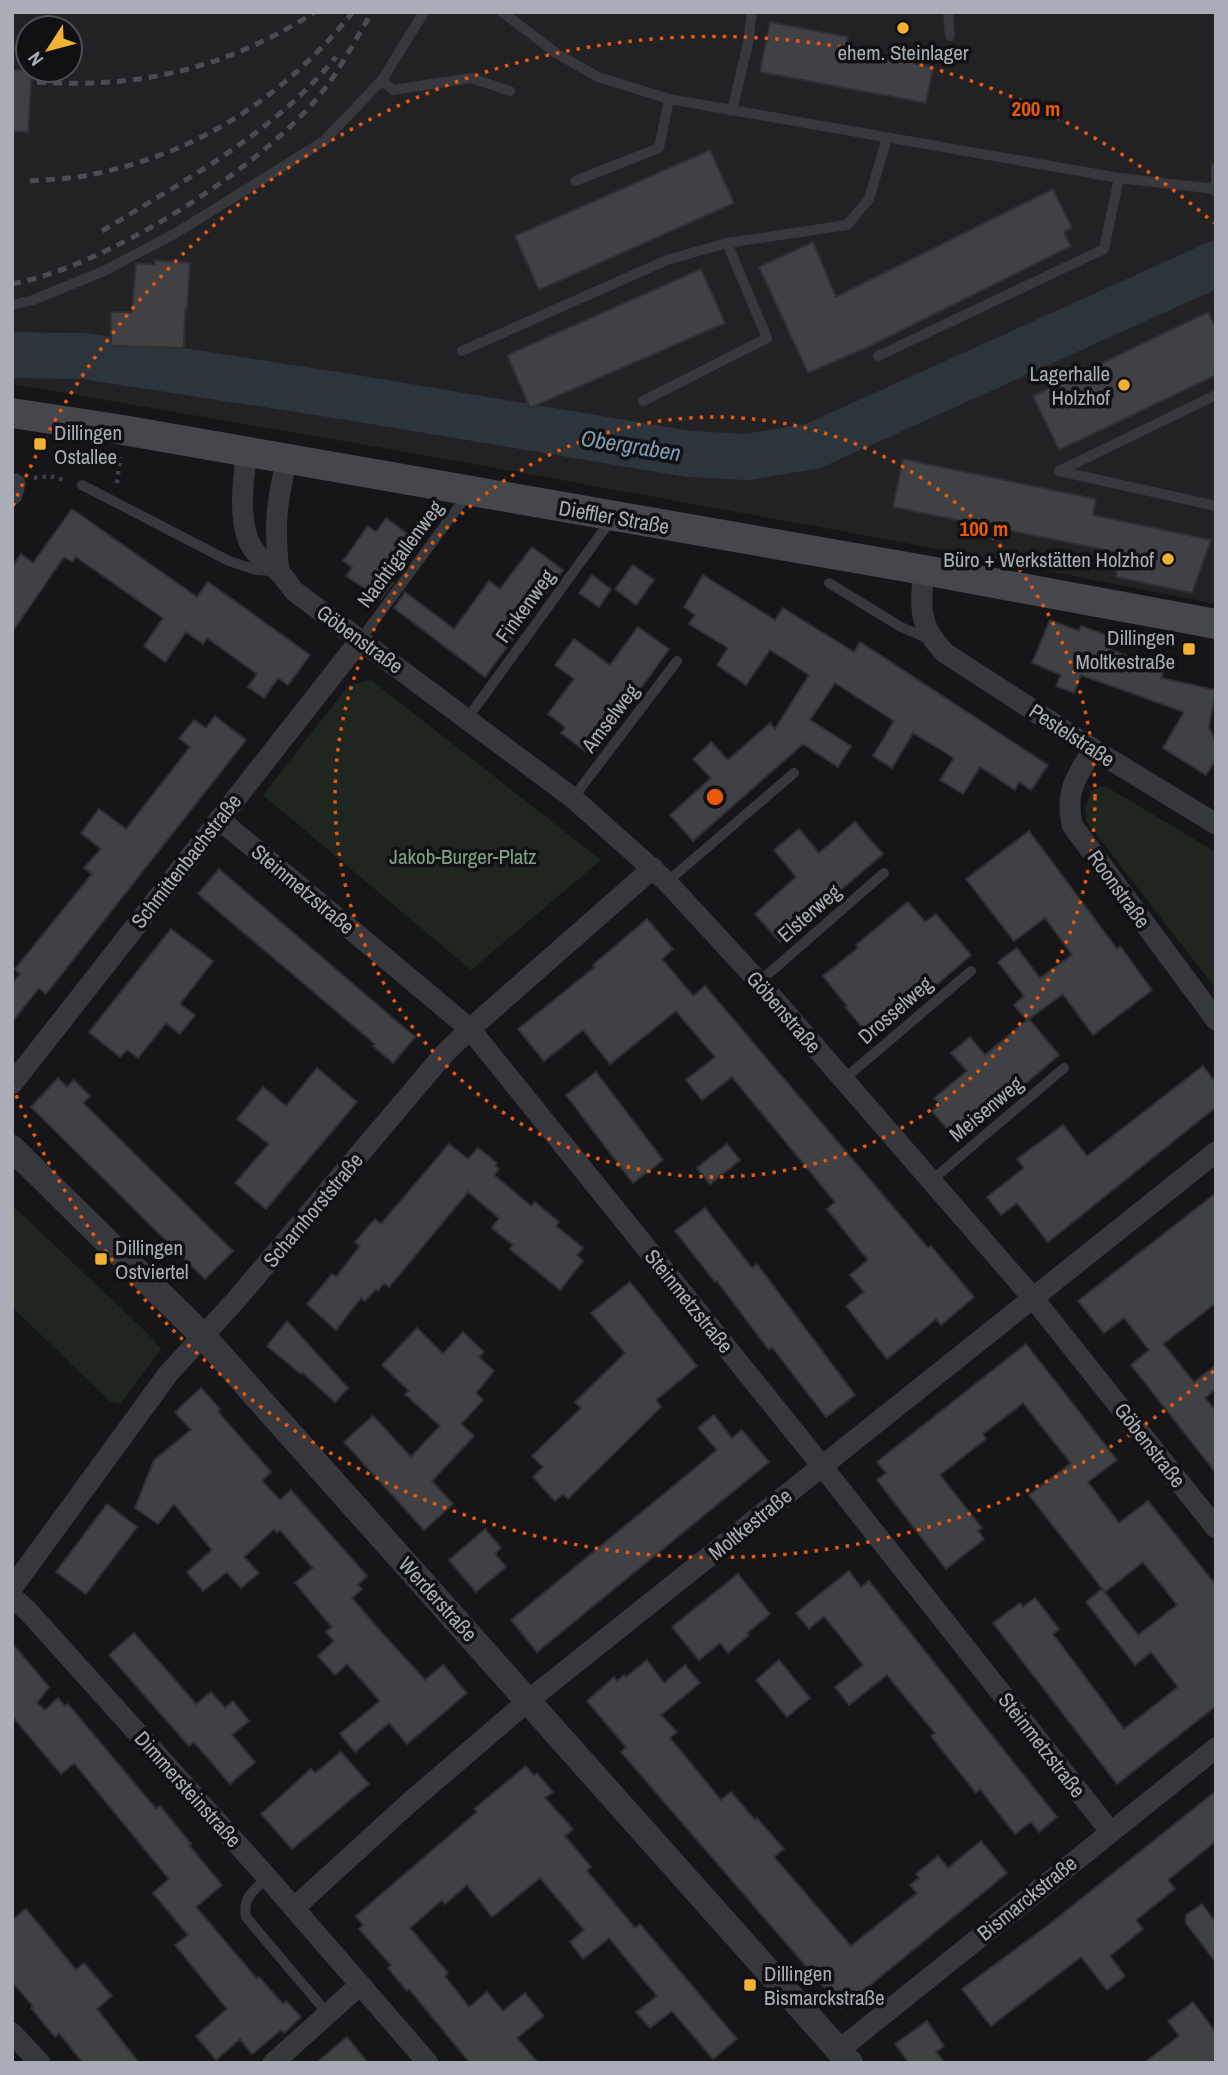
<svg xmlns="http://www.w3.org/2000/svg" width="1228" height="2075" viewBox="0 0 1228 2075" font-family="'Archivo Narrow',sans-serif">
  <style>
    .built { fill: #222225; fill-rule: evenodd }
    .green { fill: #1e261f }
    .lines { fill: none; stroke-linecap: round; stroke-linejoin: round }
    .river { stroke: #2c353c; stroke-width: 46 }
    .building { fill: #404145; stroke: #303034; stroke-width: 2 }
    .path { stroke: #3d3f44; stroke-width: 4.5; stroke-dasharray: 3.5 5; stroke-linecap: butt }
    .service { stroke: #37383d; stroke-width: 10 }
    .minor { stroke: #37383d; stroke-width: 21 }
    .tertiary { stroke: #37383d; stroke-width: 26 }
    .secondary { stroke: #45474d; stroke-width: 30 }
    .rail { stroke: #4a4c52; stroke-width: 5; stroke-dasharray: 9 7; stroke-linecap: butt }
    .ring { fill: none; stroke: #e8590c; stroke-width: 3.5; stroke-dasharray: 3.5 7 }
    .poi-dot { fill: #f2b134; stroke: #111113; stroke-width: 2.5 }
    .labels { text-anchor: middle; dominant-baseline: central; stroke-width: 7; stroke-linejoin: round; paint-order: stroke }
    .poi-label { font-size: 21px; fill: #a8adb8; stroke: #111113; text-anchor: end }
    .street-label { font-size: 21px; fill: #a8adb8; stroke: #111113 }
    .park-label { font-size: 21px; fill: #7fa381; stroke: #111113 }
    .water-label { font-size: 23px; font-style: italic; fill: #7f9bb3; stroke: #111113 }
    .centre { fill: #e8590c; stroke: #111113; stroke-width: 3.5 }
    .ring-label { font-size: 21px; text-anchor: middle; font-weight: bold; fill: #e8590c; stroke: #111113; stroke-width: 7; stroke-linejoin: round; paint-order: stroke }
  </style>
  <rect width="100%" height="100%" fill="#161618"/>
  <path class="built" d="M12 12H1216V604L880 538 418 454 12 384ZM28 28H70V70H28Z"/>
  <g class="green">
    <polygon points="371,680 601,860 471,970 263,795 349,685"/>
    <polygon points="1105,786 1216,852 1216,989 1086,821 1085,808 1091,791"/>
    <polygon points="12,1205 148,1334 161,1349 120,1404 111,1402 12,1307"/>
  </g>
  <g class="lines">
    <polyline class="river" points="12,355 84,356 349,397 689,454 747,457 813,446 1216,264"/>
  </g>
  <g class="building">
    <polygon points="770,22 848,37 846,50 933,67 926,103 760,72"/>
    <polygon points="12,70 32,70 28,132 12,131"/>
    <polygon points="710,150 734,203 539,290 515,236"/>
    <polygon points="1053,189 1072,228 1064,232 1071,246 868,347 808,373 759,267 813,242 836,297"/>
    <polygon points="155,260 190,263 187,309 185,309 184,348 111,346 111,312 132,312 136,263 155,265"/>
    <polygon points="701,269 725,323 530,408 507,355"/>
    <polygon points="1208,312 1216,328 1216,375 1059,450 1033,396"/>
    <polygon points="903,459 1096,499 1093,515 1211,540 1192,593 1116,577 1121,553 893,507"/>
    <polygon points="72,509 197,597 208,582 310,655 288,685 278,678 264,698 248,687 257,674 207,638 203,644 186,632 165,662 144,646 163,618 76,557 72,562 64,557 12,632 12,567 21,554 33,563"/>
    <polygon points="386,518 417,541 389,580 393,583 381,599 346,576 352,567 343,561 368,526 376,532"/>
    <polygon points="532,547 563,570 485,677 394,608 405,592 454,629 489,581 500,589"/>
    <polygon points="633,565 654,580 636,605 615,589"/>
    <polygon points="592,575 611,589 599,607 579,593"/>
    <polygon points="703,575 775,620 783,608 854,652 860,642 1048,765 1031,790 1019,782 1015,790 980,767 963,794 940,780 954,758 913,733 892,768 873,756 894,721 835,683 810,720 851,746 838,767 803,744 693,841 670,815 711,778 693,759 711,742 728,760 770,723 775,729 809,675 770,650 746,685 717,665 728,648 689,624 695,615 684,607"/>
    <polygon points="1050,620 1079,631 1081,626 1115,638 1111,650 1164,669 1161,678 1216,690 1209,727 1216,742 1216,759 1206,775 1163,748 1184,712 1081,675 1074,693 1056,686 1061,675 1032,663"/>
    <polygon points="638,627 669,649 592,756 561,733 565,727 548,714 574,679 555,665 574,639 610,665"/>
    <polygon points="215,716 246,740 46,994 39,988 12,1022 12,984 20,974 15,969 92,874 84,868 101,849 81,833 99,809 126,829 190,747 179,738 194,720 206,728"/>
    <polygon points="855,822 883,854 780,942 755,914 796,877 774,850 799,829 819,853"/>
    <polygon points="1029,831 1117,949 1120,946 1152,990 1093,1035 1063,994 1029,1019 1059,1055 958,1142 932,1111 940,1104 934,1098 967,1071 951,1053 970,1037 985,1055 1027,1020 1014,1005 1024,996 998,962 1017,948 1040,978 1072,955 1045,918 1014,941 966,879"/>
    <polygon points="219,869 415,1037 393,1063 373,1046 375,1044 198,894"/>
    <polygon points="908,902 925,922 936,914 971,955 873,1040 845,1007 847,1006 823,976 858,948 856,945"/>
    <polygon points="647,919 673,949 662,959 693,996 705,986 928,1248 931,1246 974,1297 941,1325 936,1319 887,1359 846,1306 864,1292 850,1275 868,1260 827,1209 835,1202 732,1077 702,1100 686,1080 715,1057 676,1011 610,1064 583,1030 544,1061 518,1029 595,967 593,965"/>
    <polygon points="171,929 213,961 180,1004 195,1015 180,1034 166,1023 138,1058 127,1050 120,1057 89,1032"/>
    <polygon points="1203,1066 1216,1083 1216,1107 1048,1242 1017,1203 1001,1215 987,1197 1024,1168 1017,1159 1063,1125 1087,1156"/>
    <polygon points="317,1068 357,1102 266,1209 235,1183 269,1144 237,1119 263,1087 286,1106"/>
    <polygon points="596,1072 663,1160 633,1183 566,1095"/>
    <polygon points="58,1078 67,1087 74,1080 90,1096 83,1103 233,1251 205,1279 31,1107"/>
    <polygon points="449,1144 468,1159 478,1148 497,1163 495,1166 499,1169 494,1175 531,1206 535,1202 559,1222 556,1226 583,1248 577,1255 583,1261 560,1290 510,1249 513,1245 492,1228 499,1218 468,1192 389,1287 384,1283 378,1291 376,1289 365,1301 361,1298 336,1330 307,1304 332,1274 336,1277 360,1246 355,1242 375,1219 381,1224"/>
    <polygon points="727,1144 740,1160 710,1184 697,1168"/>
    <polygon points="1216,1193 1216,1303 1163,1344 1194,1382 1216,1365 1216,1389 1205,1398 1216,1411 1216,1473 1131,1365 1149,1350 1124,1318 1104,1333 1078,1301"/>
    <polygon points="705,1208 752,1268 757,1264 855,1395 826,1417 772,1347 769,1350 717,1281 715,1282 675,1231"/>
    <polygon points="630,1282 697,1366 656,1400 661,1407 568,1499 563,1494 555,1501 533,1477 543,1467 532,1456 581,1408 575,1402 625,1353 591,1313"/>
    <polygon points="287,1321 348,1388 335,1402 302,1372 301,1374 267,1346"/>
    <polygon points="417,1328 443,1354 463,1332 484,1352 479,1357 494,1371 476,1393 483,1400 461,1424 474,1436 432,1481 453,1504 424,1530 344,1442 373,1416 411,1457 440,1426 405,1394 409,1391 382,1365"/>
    <polygon points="1026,1344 1117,1460 1088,1482 1119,1523 1148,1501 1216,1585 1216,1706 1117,1784 993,1623 1020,1603 1023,1607 1035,1598 1059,1629 1053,1634 1124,1729 1178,1687 1151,1652 1135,1665 1086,1602 1102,1589 1138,1635 1177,1605 1160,1583 1143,1562 1105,1592 1029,1495 1071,1463 1054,1442 1023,1403 983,1434 986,1439 940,1475 982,1528 978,1531 984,1539 946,1569 877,1480 886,1473 877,1462"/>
    <polygon points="201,1388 220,1409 218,1412 271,1472 262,1481 280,1500 291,1490 367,1576 358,1585 362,1589 352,1598 382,1633 425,1680 443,1665 467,1693 407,1744 389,1723 355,1752 340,1734 380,1701 347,1664 335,1675 318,1656 334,1641 326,1632 332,1627 295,1583 313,1568 280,1530 277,1533 274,1529 244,1557 259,1573 241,1588 227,1572 203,1591 187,1572 212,1550 174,1504 158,1524 135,1508 154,1460 191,1430 175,1412"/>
    <polygon points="714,1415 732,1438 742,1430 769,1462 537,1652 511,1620 717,1450 698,1428"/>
    <polygon points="107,1504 137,1527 86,1594 56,1572"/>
    <polygon points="485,1529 501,1548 495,1554 506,1567 476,1592 449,1560"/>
    <polygon points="849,1571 861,1587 869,1581 1057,1817 1039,1832 1031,1822 1015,1834 980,1789 976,1793 931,1736 935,1733 887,1675 849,1705 835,1687 863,1665 824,1616 809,1629 796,1613"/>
    <polygon points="738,1574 770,1614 747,1633 749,1635 728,1653 720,1643 699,1660 672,1627"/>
    <polygon points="134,1633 196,1704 211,1692 225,1708 233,1701 249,1721 232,1735 255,1762 230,1784 194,1742 189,1746 109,1655"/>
    <polygon points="12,1643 49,1687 37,1703 45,1710 58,1698 65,1706 68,1704 156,1809 160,1806 191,1844 189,1845 222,1885 196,1907 257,1979 259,1977 283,2004 286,2001 301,2017 284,2033 281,2030 252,2054 240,2039 216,2060 196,2036 227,2009 175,1945 188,1935 153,1893 169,1879 74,1763 61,1774 12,1716"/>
    <polygon points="647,1660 664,1683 685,1665 700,1683 661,1715 677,1732 670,1738 721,1800 731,1792 755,1820 757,1818 784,1849 774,1857 851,1946 917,1893 910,1885 919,1878 916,1874 938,1856 948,1868 981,1841 1007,1873 842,2008 621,1752 626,1747 587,1701 614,1677 617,1681 624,1675 626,1677"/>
    <polygon points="779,1660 810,1698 787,1717 756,1680"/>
    <polygon points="341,1752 369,1784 292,1849 261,1814 311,1769 315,1773"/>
    <polygon points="526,1766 534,1776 537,1773 553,1792 545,1798 573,1829 565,1836 591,1867 587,1871 635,1928 640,1924 737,2039 713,2059 672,2011 650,2028 636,2012 657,1996 609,1938 583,1959 570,1942 584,1930 540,1878 492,1917 467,1885 445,1904 442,1900 410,1928 448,1973 445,1976 469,2007 487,1992 503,2011 525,1993 544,2016 517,2038 538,2063 470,2063 409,1989 407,1991 397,1979 388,1968 391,1965 359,1929 363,1925 356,1916 477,1812 474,1809"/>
    <polygon points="1216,1791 1216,1841 1168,1880 1175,1889 1136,1920 1143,1929 1110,1956 1125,1976 1107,1990 1081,1957 991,2026 962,1989 1051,1923"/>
    <polygon points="1202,1904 1216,1923 1216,1963 1186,1923 1186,1915"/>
    <polygon points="26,1909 76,1970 84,1963 112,1996 97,2009 139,2063 83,2063 59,2033 55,2037 31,2008 33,2006 12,1982 12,1920"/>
    <polygon points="1193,2002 1216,2033 1216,2063 1144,2063 1179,2036 1168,2021"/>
    <polygon points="927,2021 944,2046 936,2052 945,2063 909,2063 895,2044"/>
    <polygon points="347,2037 368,2063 316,2063"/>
  </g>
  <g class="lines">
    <g class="path">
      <polyline points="34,478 50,476 67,481"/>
      <polyline points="117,483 120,457"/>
    </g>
    <g class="service">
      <polyline points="502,12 556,53 598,77 669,99 1119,178 1216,189"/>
      <polyline points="948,12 950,36"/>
      <polyline points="382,80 393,90 471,78 510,91"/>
      <polyline points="732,111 748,43 752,12"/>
      <polyline points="1216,167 1216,193"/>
      <polyline points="575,181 659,148 669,99"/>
      <polyline points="12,305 33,300 104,271 176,233 324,141 382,80 424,12"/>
      <polyline points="462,351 667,260 727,243 847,225 869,199 887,138"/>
      <polyline points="878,356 1104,249 1119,178"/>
      <polyline points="643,401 767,338 727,243"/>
      <polyline points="1059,471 1216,395"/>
      <polyline points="1059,471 1216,506"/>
      <polyline points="82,485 229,561 256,570 272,571"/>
      <polyline points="829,583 901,627 929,639"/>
      <polyline points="361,639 468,494"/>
      <polyline points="467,719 611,520"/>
      <polyline points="573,798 677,661"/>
      <polyline points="667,882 794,773"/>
      <polyline points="759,982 884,873"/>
      <polyline points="843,1080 971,971"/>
      <polyline points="932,1180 1064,1068"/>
      <path d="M267 1877C254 1891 242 1897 246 1917L328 2014"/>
    </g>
    <g class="minor">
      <path d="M247 452C243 480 236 530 256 553 261 560 270 565 277 570 283 576 289 584 294 591L573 798 667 882 759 982 1033 1298 1216 1528"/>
      <polyline points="12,495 15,484"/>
      <path d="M924 570C920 606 918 626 945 653L1093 749 1216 824"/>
      <path d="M279 572C274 526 276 504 287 459"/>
      <path d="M1093 749C1076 778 1065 790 1072 825L1216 1020"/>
      <polyline points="219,819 470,1029 822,1466 1110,1831"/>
      <polyline points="12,1084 361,639"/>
      <polyline points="12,1588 168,1374 236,1300 445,1053 470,1029 653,868"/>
      <polyline points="12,1597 27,1610 267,1877 428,2063"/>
      <polyline points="294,1908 409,1803 529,1700 1216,1152"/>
      <polyline points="12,2033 40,2063"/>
      <polyline points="839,2050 1216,1748"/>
      <polyline points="273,2063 360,1985"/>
    </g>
    <polyline class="tertiary" points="12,1148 202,1335 850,2063"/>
    <polyline class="secondary" points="12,413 123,430 924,570 1216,624"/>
    <g class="rail">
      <path d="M37 82C140 89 227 68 315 12"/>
      <path d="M30 181C51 179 74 179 94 174 201 152 285 96 353 12"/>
      <path d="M102 231C185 180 273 134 336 57"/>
      <path d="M12 284C106 266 251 174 314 102 337 76 354 42 372 12"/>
    </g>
  </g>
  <g class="ring">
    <circle cx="715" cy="797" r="380"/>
    <path d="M1214 1371A760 760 0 0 1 13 1088M13 506A760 760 0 0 1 1214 223"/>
  </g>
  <g class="poi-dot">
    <circle cx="903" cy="28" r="7"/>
    <circle cx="1124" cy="385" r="7"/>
    <rect x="33" y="437" width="14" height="14" rx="3.5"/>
    <circle cx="1168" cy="559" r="7"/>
    <rect x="1182" y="642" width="14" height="14" rx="3.5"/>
    <rect x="94" y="1252" width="14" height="14" rx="3.5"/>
    <rect x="743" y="1978" width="14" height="14" rx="3.5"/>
  </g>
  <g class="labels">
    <g class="poi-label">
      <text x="903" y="52" text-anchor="middle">ehem. Steinlager</text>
      <text x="1110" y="373">Lagerhalle<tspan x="1110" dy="24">Holzhof</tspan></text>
      <text x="54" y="432" text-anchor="start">Dillingen<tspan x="54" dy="24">Ostallee</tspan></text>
      <text x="1154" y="559">Büro + Werkstätten Holzhof</text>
      <text x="1175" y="637">Dillingen<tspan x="1175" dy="24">Moltkestraße</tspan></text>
      <text x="115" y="1247" text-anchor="start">Dillingen<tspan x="115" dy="24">Ostviertel</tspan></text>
      <text x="764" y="1973" text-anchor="start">Dillingen<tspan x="764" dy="24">Bismarckstraße</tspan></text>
    </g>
    <g class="street-label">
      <text transform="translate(614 517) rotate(10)">Dieffler Straße</text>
      <text transform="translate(400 554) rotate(-53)">Nachtigallenweg</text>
      <text transform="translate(525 606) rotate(-54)">Finkenweg</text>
      <text transform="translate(360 639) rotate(36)">Göbenstraße</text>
      <text transform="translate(610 718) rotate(-53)">Amselweg</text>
      <text transform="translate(1072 735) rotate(33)">Pestelstraße</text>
      <text transform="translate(186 861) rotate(-52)">Schmittenbachstraße</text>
      <text transform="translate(303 889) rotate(40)">Steinmetzstraße</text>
      <text transform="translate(1119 889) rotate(54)">Roonstraße</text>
      <text transform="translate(809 913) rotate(-41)">Elsterweg</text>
      <text transform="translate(895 1010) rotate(-41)">Drosselweg</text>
      <text transform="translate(784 1012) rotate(49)">Göbenstraße</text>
      <text transform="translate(986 1109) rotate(-40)">Meisenweg</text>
      <text transform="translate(313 1210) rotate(-50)">Scharnhorststraße</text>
      <text transform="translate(689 1301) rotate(51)">Steinmetzstraße</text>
      <text transform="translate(1150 1445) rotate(52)">Göbenstraße</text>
      <text transform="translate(750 1524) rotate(-39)">Moltkestraße</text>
      <text transform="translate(438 1599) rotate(48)">Werderstraße</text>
      <text transform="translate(1042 1745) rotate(52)">Steinmetzstraße</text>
      <text transform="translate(188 1789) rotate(48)">Dimmersteinstraße</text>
      <text transform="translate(1027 1898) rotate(-39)">Bismarckstraße</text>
    </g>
    <g class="park-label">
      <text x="463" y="856">Jakob-Burger-Platz</text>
    </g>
    <g class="water-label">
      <text transform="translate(631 445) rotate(9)">Obergraben</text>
    </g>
  </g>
  <circle cx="715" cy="797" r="10" class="centre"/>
  <g class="ring-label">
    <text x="1036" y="116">200 m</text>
    <text x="984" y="536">100 m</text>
  </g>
  <rect width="1228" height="2075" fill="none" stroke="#a8adb8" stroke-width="28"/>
  <g transform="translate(49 49) rotate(234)"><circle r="33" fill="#111113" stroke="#4d4f55" stroke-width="2"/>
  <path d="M0-5L12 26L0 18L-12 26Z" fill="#f2b134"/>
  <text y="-10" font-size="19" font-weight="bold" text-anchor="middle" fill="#a8adb8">N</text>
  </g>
</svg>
